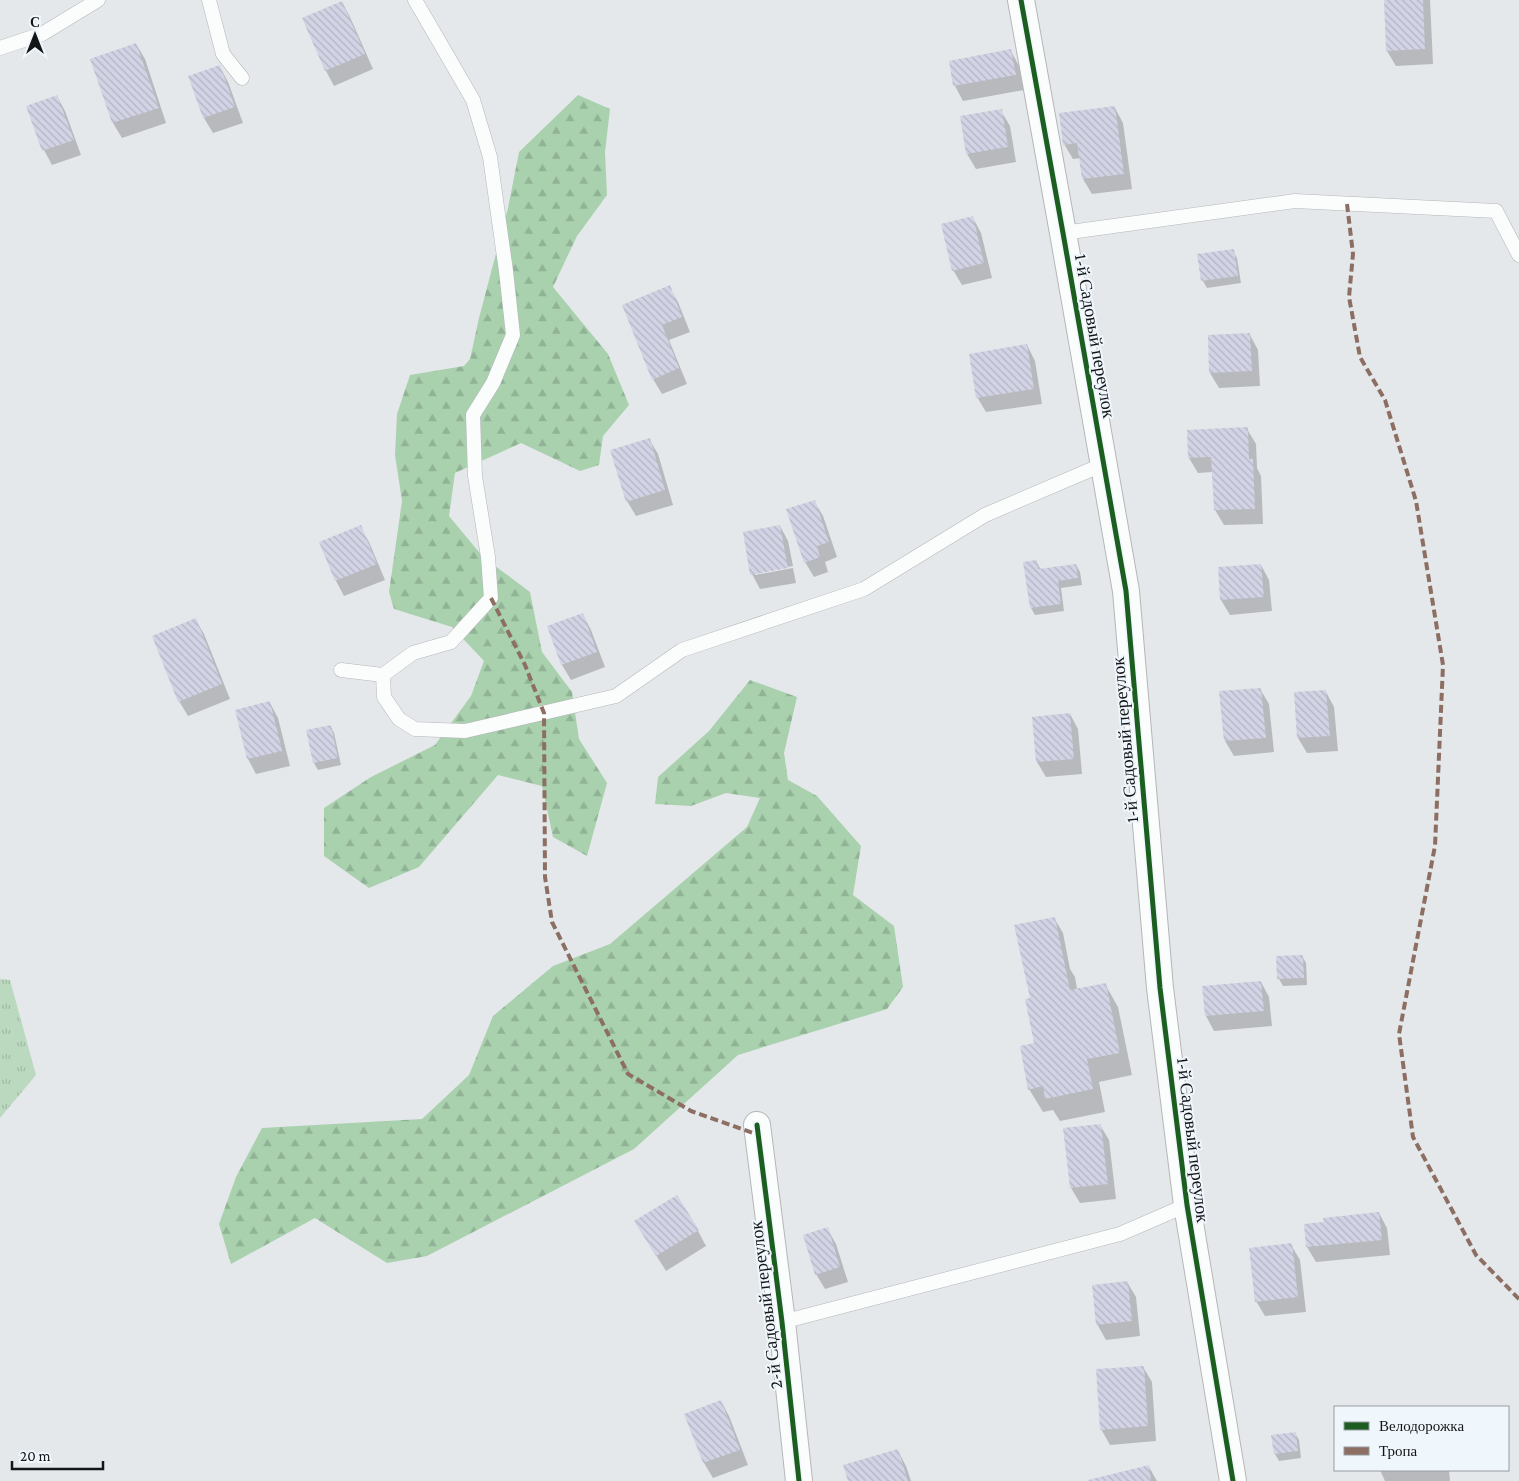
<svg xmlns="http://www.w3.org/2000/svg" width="1519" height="1481" viewBox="0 0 1519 1481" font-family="'Crimson Pro',serif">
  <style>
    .grass { fill: url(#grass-tufts) }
    .forest { fill: url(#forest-firs) }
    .shadow { fill: #0003 }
    .building { fill: url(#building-back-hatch) }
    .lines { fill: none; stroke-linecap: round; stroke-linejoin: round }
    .service-casing { stroke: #b5b6b9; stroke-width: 15 }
    .minor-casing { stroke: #b5b6b9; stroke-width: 28 }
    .service { stroke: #fbfcfc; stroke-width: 14 }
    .minor { stroke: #fbfcfc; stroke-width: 26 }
    .quiet { stroke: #8d6e63; stroke-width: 4; stroke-dasharray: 8 4; stroke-linecap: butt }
    .cycleway-casing { stroke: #eff6fc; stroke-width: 8 }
    .cycleway { stroke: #1b5e20; stroke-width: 5 }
    .labels { text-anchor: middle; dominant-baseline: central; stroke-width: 4; stroke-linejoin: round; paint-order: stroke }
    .street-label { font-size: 18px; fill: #131517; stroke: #eff6fc }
  </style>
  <defs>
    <pattern id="grass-tufts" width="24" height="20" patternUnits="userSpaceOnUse" patternTransform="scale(1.25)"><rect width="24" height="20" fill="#bbd9be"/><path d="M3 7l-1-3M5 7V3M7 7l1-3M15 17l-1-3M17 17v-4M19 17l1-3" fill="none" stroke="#a0b9a3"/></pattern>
    <pattern id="forest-firs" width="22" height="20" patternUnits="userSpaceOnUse" patternTransform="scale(1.25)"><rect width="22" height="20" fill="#a9d1ae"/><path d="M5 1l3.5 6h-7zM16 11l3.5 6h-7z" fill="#91b395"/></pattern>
    <pattern id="building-back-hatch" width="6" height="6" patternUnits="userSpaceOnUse" patternTransform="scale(1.25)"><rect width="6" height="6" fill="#d2d3e4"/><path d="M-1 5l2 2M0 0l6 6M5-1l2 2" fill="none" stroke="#b3b4c3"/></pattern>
  </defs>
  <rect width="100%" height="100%" fill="#e5e8eb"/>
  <polygon class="grass" points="0,979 10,980 36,1075 0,1118"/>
  <g class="forest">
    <polygon points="578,95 610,109 605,152 607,195 577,236 553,287 608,354 629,405 603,436 599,465 580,471 521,443 455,473 449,516 483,557 530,592 542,652 572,692 579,739 607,783 587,856 553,837 542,786 498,775 419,867 369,888 324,856 324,808 371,777 435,745 471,696 484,661 452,627 394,609 389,592 402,501 395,455 397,414 410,375 464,366 470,359 479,318 508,208 519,152"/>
    <polygon points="750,680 797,697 784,753 788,780 817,796 861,846 853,895 894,926 903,987 887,1009 738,1055 634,1149 427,1256 387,1263 315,1218 231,1264 219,1224 236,1177 262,1128 422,1119 469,1075 493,1016 553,966 610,944 747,827 760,798 726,793 691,806 655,804 658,777 709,731"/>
  </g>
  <g class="shadow">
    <polygon points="1385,0 1430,0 1433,64 1396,66 1387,51"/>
    <polygon points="342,2 350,17 373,69 334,86 326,71 304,19"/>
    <polygon points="136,44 145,59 166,123 122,138 113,123 91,59"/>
    <polygon points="1011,51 1019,66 1024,90 963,101 955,86"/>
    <polygon points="220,67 228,82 243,123 213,133 204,118 190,77"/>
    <polygon points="57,96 65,111 81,155 52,165 44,150"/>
    <polygon points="1115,108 1123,123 1132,189 1092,194 1083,179 1081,158 1073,159 1064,144"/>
    <polygon points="1001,111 1010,126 1016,162 976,169 967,154"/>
    <polygon points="973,218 981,233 992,278 962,285 953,270"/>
    <polygon points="1233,251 1237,258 1241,283 1207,288 1203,281"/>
    <polygon points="669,287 678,302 690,332 669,340 687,384 662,394 653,379 624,305"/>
    <polygon points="1250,335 1258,350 1260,386 1219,388 1210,373"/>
    <polygon points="1027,345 1035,361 1042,404 986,412 977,397"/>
    <polygon points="1247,429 1256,444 1257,468 1261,476 1263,524 1224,525 1215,510 1213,472 1198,473 1189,458"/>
    <polygon points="649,439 658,454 673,505 636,516 627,501"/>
    <polygon points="814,501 823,516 837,557 825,562 828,572 814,577 805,562"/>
    <polygon points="780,526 788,541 793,566 755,573 755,575 793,568 796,583 760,589 752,574"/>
    <polygon points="360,527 369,542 385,580 344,596 336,581 320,543"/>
    <polygon points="1036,561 1041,570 1076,565 1080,572 1082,585 1061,588 1064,611 1035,615 1031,608 1025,563"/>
    <polygon points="1261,565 1269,580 1272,611 1230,615 1221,600"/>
    <polygon points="583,615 591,630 605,667 571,680 562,665"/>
    <polygon points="195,619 204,634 230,699 188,716 179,701"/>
    <polygon points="1260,689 1269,704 1274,752 1234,756 1225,741"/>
    <polygon points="1326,692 1334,707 1338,751 1307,753 1298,738"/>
    <polygon points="270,703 278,718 290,766 256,774 248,759 236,711"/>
    <polygon points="1070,714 1078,729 1082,774 1046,777 1037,762 1033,718"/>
    <polygon points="330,726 334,733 341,765 318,770 314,763"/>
    <polygon points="1054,918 1063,933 1070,969 1075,977 1077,989 1105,984 1118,1007 1132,1075 1099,1082 1105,1112 1060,1121 1053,1110 1043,1112 1029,1089 1036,1044 1031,999"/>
    <polygon points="1302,956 1306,963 1307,985 1283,986 1279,979 1278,957"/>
    <polygon points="1261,982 1269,997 1272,1026 1214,1031 1206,1016"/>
    <polygon points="1100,1125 1109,1140 1116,1199 1080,1203 1071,1188 1064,1129"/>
    <polygon points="1379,1213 1387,1228 1390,1255 1316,1262 1307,1247"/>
    <polygon points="827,1228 836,1244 848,1282 825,1289 816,1274"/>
    <polygon points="698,1231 706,1246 666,1271 644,1236"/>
    <polygon points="1291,1245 1300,1260 1306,1312 1265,1316 1256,1301"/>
    <polygon points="1127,1282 1136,1297 1140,1336 1106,1340 1097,1324"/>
    <polygon points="1143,1367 1152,1382 1156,1441 1110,1445 1101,1429"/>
    <polygon points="721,1401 729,1416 748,1465 713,1478 704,1463 686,1414"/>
    <polygon points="1295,1433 1299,1440 1301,1458 1279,1461 1275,1454"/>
    <polygon points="898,1451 906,1466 911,1481 849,1481"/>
    <polygon points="1149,1467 1157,1481 1090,1481"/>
    <polygon points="1380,1470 1449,1470 1450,1481 1385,1481"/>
  </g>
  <g class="building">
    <polygon points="1384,0 1423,0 1425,49 1386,51"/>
    <polygon points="342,1 365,54 325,71 302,18"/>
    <polygon points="136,43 159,108 112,123 90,59"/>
    <polygon points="1011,49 1016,75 953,86 949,61"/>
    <polygon points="220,65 235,107 203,118 188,76"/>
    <polygon points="57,95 74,140 42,151 26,106"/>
    <polygon points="1115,106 1124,174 1082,179 1077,143 1063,145 1059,113"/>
    <polygon points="1002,109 1008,147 966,154 960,116"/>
    <polygon points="973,216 984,263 952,271 941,224"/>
    <polygon points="1234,249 1238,276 1201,281 1197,254"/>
    <polygon points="670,285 682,317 662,325 679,368 652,380 622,305"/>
    <polygon points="1250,333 1252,371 1209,373 1208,335"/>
    <polygon points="1027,344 1034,389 976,398 969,354"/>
    <polygon points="1248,427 1249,459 1253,459 1255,509 1214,510 1211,457 1188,458 1187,430"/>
    <polygon points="650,438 665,490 626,502 610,450"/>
    <polygon points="815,500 829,542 817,546 820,557 804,563 786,509"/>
    <polygon points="361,525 377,564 335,581 319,542"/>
    <polygon points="780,525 788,568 750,575 743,532"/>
    <polygon points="1037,560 1038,569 1076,564 1078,578 1058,581 1061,604 1030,608 1023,562"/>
    <polygon points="1261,564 1264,597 1220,600 1218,567"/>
    <polygon points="583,613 597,652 561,665 547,626"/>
    <polygon points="196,618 222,684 178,702 152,636"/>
    <polygon points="1261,688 1266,738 1224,741 1219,691"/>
    <polygon points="1326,690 1330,736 1297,738 1294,692"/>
    <polygon points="270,701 282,751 247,759 235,710"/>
    <polygon points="1070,713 1074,759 1036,762 1032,717"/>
    <polygon points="331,725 338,758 313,763 306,730"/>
    <polygon points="1055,917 1070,990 1106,983 1120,1053 1087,1059 1093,1089 1045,1099 1043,1086 1028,1090 1020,1046 1034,1043 1025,999 1030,998 1014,925"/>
    <polygon points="1303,955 1304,978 1277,979 1276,956"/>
    <polygon points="1261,981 1264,1011 1205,1016 1202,986"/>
    <polygon points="1101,1124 1108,1184 1070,1188 1063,1128"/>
    <polygon points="677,1195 699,1230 656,1256 634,1221"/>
    <polygon points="1379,1212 1382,1240 1306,1247 1304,1224 1324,1222 1323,1218"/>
    <polygon points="828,1227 840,1267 815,1275 803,1235"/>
    <polygon points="1292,1243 1298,1297 1255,1302 1249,1248"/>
    <polygon points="1128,1281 1132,1321 1096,1325 1092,1285"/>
    <polygon points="1144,1366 1148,1426 1100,1430 1096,1369"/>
    <polygon points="721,1400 740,1450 703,1463 684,1414"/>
    <polygon points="1296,1432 1298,1451 1274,1454 1271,1435"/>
    <polygon points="898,1449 908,1481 848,1481 843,1465"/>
    <polygon points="1149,1465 1151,1481 1088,1481 1088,1480"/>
  </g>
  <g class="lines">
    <defs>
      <g id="service">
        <polyline points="209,0 223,54 242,78"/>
        <polyline points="0,48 42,34 98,0"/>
        <polyline points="1063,233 1295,201 1496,211 1519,255"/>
        <polyline points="341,670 383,675 384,697 399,719 415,729 465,731 616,696 682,650 864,589 985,515 1104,464"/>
        <polyline points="383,675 413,653 451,642 491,598 488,557 475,476 473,415 493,383 513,335 506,271 490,157 473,100 415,0"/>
        <polyline points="782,1322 1120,1234 1187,1205"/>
      </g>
      <g id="minor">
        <polyline points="1021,0 1063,233 1126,591 1160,988 1187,1205 1233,1481"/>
        <polyline points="757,1125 782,1322 799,1481"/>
      </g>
    </defs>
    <use href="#service" class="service-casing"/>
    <use href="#minor" class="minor-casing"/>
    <use href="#service" class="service"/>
    <use href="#minor" class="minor"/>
    <g class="quiet">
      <polyline points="1347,204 1353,254 1349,297 1360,357 1385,400 1416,501 1443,665 1435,846 1399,1034 1413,1137 1476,1255 1519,1299"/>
      <polyline points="491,598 525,665 544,713 545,877 552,922 628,1074 691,1111 759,1135"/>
    </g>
    <defs>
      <g id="cycleway">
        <polyline points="1021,0 1063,233 1126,591 1160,988 1187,1205 1233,1481"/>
        <polyline points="757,1125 782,1322 799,1481"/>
      </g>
    </defs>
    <use href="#cycleway" class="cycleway-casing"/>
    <use href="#cycleway" class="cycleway"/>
  </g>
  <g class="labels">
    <g class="street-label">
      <text transform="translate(1095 336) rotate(80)">1-й Садовый переулок</text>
      <text transform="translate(1125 740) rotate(-95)">1-й Садовый переулок</text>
      <text transform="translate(1193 1140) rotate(83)">1-й Садовый переулок</text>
      <text transform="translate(766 1305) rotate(-97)">2-й Садовый переулок</text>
    </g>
  </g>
  <rect x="1334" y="1406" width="175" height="65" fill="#eff6fc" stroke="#979ca0"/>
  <rect x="1344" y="1422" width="25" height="8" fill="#1b5e20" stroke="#979ca0"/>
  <text x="1379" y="1431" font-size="15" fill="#131517">Велодорожка</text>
  <rect x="1344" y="1447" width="25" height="8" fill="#8d6e63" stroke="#979ca0"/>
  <text x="1379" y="1456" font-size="15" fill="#131517">Тропа</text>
  <g transform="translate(35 35)" stroke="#eff6fc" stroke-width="4" paint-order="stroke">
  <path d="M0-4L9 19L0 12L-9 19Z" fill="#131517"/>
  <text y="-8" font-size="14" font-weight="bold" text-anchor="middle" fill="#131517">С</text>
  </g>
  <path d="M12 1461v8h91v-8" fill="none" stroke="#131517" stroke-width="2.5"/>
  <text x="20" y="1461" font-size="15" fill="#131517" stroke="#eff6fc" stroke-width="4" paint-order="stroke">20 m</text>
</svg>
